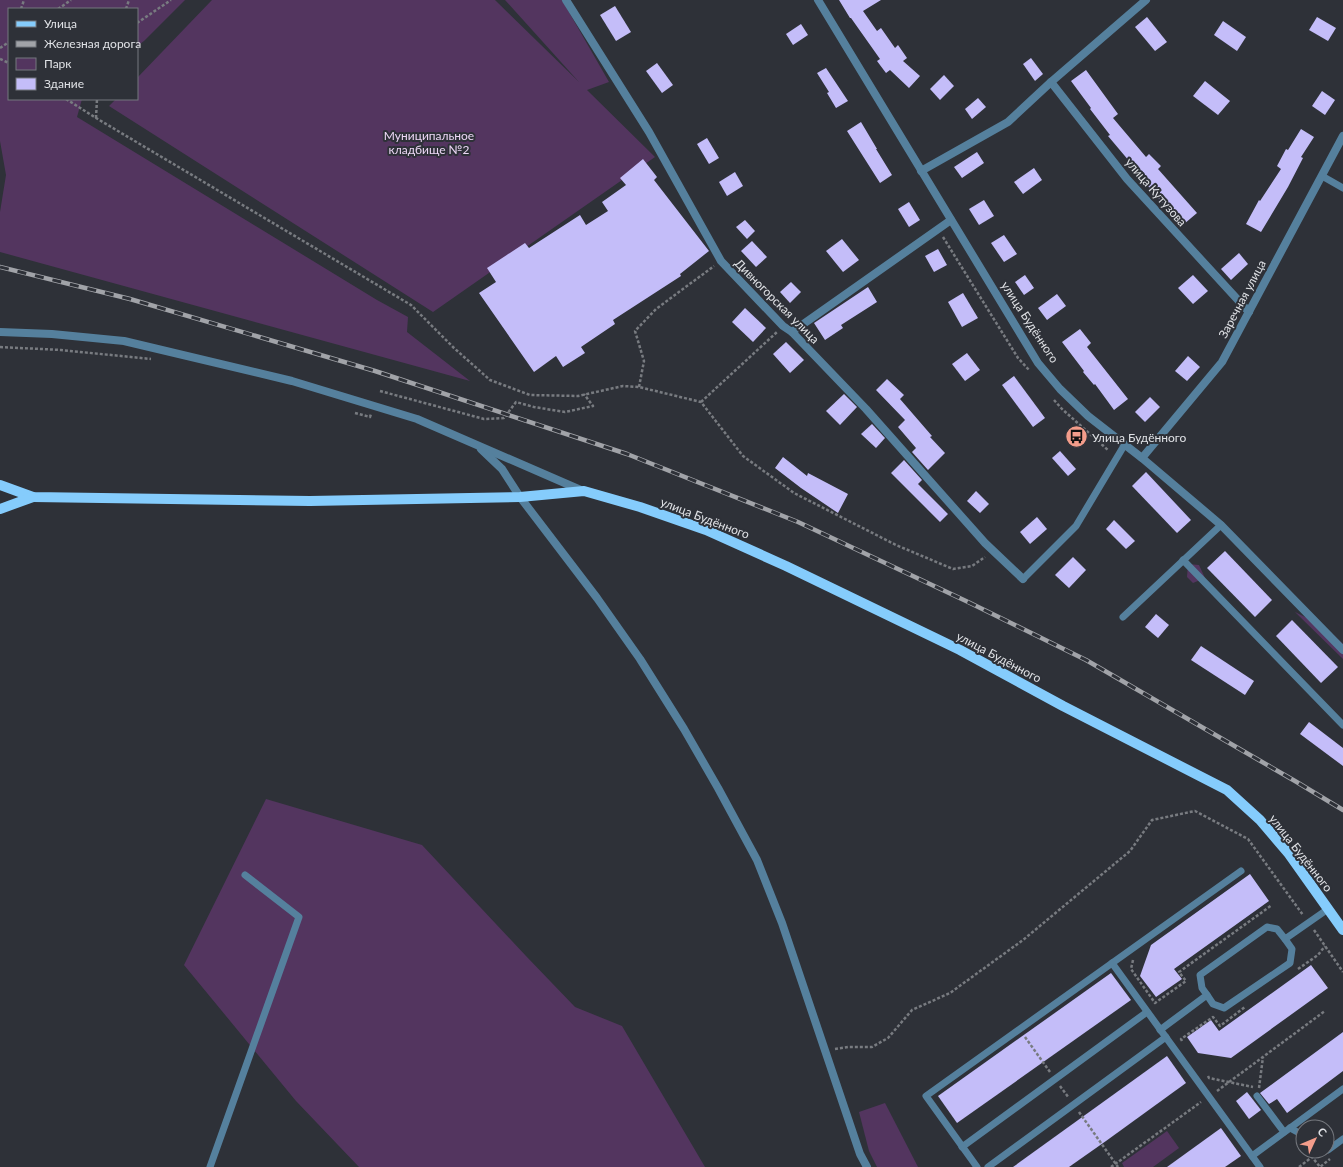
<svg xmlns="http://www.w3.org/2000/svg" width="1343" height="1167" viewBox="0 0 1343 1167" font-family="Lato,sans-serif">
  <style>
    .green { fill: #53355f }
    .building { fill: #c4bdf9 }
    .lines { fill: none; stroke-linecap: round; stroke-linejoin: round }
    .path { stroke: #787b80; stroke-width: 2.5; stroke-dasharray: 3 2; stroke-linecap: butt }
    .service { stroke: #55809d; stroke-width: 7 }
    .minor { stroke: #55809d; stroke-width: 8 }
    .tertiary { stroke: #55809d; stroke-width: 8 }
    .primary { stroke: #85ccfc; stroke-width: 10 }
    .rail-casing { stroke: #a1a3a8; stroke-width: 4.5 }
    .rail { stroke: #2e3138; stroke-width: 3; stroke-dasharray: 9; stroke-linecap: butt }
    .labels { text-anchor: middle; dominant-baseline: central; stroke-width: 4; stroke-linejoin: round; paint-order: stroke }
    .park-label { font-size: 12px; fill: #ecd7f5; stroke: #2e3138 }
    .street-label { font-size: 12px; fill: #e0e2e6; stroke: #2e3138 }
    .poi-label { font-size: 12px; fill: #e0e2e6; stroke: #2e3138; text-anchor: start }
  </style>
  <rect width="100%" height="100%" fill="#2e3138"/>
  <g class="green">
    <polygon points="0,0 185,0 144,41 137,46 137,9 9,9 9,99 82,99 77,117 377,300 408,317 407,332 470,381 0,252 0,212 6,175 0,141"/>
    <polygon points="212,0 495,0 579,82 505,0 562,0 609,82 587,90 655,157 433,312 109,106 116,99 137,99 137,78"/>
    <polygon points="1188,564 1199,565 1205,578 1193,583 1187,577"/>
    <polygon points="1295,612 1325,627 1343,644 1343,659"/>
    <polygon points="266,799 422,845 526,956 575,1007 622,1026 705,1167 359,1167 296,1101 184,965"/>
    <polygon points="885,1103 918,1167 877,1167 869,1151 859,1112"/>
    <polygon points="1167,1131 1179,1148 1153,1167 1124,1167 1122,1163"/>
  </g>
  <g class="building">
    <polygon points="839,0 881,0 863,11 877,31 881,28 895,48 898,45 907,58 903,61 920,76 909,88 890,70 886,73 877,61 880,59 851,18 850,18"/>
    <polygon points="615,6 631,32 616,41 600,15"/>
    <polygon points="1147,17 1167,42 1155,51 1135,27"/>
    <polygon points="1317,17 1336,28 1328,41 1309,30"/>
    <polygon points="1223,21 1246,37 1237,51 1214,35"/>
    <polygon points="801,24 808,35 793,45 786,34"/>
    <polygon points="1031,58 1043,74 1035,81 1023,64"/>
    <polygon points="657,63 673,85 662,93 646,71"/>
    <polygon points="826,68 848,101 836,108 827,93 829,92 817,73"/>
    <polygon points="1086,70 1118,114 1113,118 1146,157 1149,154 1161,166 1158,169 1197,213 1184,224 1164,202 1162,203 1147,185 1148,184 1134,169 1135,168 1108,136 1110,135 1090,109 1091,108 1071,81"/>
    <polygon points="944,75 954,86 940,100 930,89"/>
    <polygon points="1205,81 1230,101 1218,115 1193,96"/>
    <polygon points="1322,91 1335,100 1325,115 1312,106"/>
    <polygon points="978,98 986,107 972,119 965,109"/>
    <polygon points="861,122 877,149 876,149 892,175 880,183 847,131"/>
    <polygon points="1301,129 1314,137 1301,157 1303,158 1288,187 1261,232 1246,224 1259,200 1260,201 1281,169 1277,166 1286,149 1288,150"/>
    <polygon points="707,138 719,158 709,164 697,144"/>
    <polygon points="977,152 984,163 962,178 954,167"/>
    <polygon points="643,159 657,177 654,180 709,251 680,274 681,276 613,320 615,324 581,347 585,353 563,367 556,356 534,372 479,293 496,282 487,268 525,243 529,248 580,215 586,225 608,211 602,202 626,185 620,178"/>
    <polygon points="1034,168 1042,180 1023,194 1014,182"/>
    <polygon points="735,172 743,186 727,196 719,182"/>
    <polygon points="984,200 994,216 979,225 969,209"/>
    <polygon points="909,202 920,220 909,227 898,209"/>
    <polygon points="745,220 755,231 747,239 736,227"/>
    <polygon points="1004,235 1017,254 1004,262 991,243"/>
    <polygon points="842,239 859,260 843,272 826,251"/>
    <polygon points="752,241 767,257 756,267 741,251"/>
    <polygon points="938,249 947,265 934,272 925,256"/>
    <polygon points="1239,253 1248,264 1231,280 1221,269"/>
    <polygon points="1025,275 1034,288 1024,295 1015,282"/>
    <polygon points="1193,275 1208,291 1193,304 1178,288"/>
    <polygon points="791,282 801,292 790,303 780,292"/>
    <polygon points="868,287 877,302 841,325 843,328 825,340 814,323"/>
    <polygon points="963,293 978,318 962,327 948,302"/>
    <polygon points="1057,294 1066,306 1047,320 1038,308"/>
    <polygon points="745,308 766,328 753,342 732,322"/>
    <polygon points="1080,329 1091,343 1087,347 1128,399 1114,410 1095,384 1094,385 1083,372 1084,371 1062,342"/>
    <polygon points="786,342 804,360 790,373 773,354"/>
    <polygon points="967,353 980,370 965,381 952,364"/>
    <polygon points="1188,356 1200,367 1187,381 1175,371"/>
    <polygon points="1014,376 1045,418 1033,427 1002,385"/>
    <polygon points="887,379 904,395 900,399 932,436 930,437 945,453 928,470 912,452 916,448 898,427 905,420 876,390"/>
    <polygon points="844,394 857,407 840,425 826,411"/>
    <polygon points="1150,397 1160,407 1145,422 1135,412"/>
    <polygon points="872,424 885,438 876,448 861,434"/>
    <polygon points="1060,451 1076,469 1068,476 1052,458"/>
    <polygon points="783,457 807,476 808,473 848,494 838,513 801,488 775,468"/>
    <polygon points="904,460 922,480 918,484 948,514 940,522 891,473"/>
    <polygon points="1146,472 1191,520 1177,533 1132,486"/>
    <polygon points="976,491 989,504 980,513 967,501"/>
    <polygon points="1037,517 1047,529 1030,544 1020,532"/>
    <polygon points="1114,520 1135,541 1126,549 1106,529"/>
    <polygon points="1225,551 1272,600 1255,617 1207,568"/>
    <polygon points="1073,557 1086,570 1069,588 1055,575"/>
    <polygon points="1156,614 1169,625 1158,638 1145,627"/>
    <polygon points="1292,620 1338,667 1321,683 1276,636"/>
    <polygon points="1201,646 1254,681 1245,695 1191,660"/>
    <polygon points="1309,722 1343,748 1343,766 1300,734"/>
    <polygon points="1250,874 1269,901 1174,969 1182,979 1156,997 1140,976 1151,945"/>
    <polygon points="1311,965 1328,988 1231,1058 1198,1053 1187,1037 1211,1020 1219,1031"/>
    <polygon points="1111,973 1131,1000 957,1123 938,1096"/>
    <polygon points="1343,1032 1343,1071 1287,1113 1277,1099 1269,1104 1260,1093"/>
    <polygon points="1167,1056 1186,1083 1106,1141 1069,1167 1013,1167"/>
    <polygon points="1247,1092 1261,1110 1249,1119 1236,1101"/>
    <polygon points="1221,1128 1241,1156 1225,1167 1167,1167"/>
  </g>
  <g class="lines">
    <g class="path">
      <polyline points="21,9 24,0"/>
      <polyline points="58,9 71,0"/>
      <polyline points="126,9 129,0"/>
      <polyline points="137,23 171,0"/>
      <polyline points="0,48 9,42"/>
      <polyline points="0,59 9,63"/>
      <polyline points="66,99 96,118 411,305 454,348 490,380 530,395 578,396 623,386 639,387 701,402 743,456 794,493 896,545 953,569 972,566 985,557"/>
      <polyline points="96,118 97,99"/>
      <polyline points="943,237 1018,358 1029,370"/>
      <polyline points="0,347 61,350 151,359"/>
      <polyline points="639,387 644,361 635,331 656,309 714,266"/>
      <polyline points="380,391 484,419 504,418 516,402 534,407 565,412 593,406 584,394"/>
      <polyline points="1054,400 1062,409 1108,450"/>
      <polyline points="701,402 777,332"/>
      <polyline points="355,413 370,417 371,414"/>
      <polyline points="1314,930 1343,972"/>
      <polyline points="1133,960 1131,969 1155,1003 1186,981 1179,972 1272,905"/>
      <polyline points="1298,969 1318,955 1325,946"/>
      <polyline points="1025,1037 1050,1072"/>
      <polyline points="1182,1041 1181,1039 1213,1017 1220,1026 1245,1007"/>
      <polyline points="835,1049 848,1047 872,1047 888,1038 912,1010 950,993 1023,940 1130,851 1152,820 1195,811 1248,839 1303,915"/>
      <polyline points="1208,1076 1209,1078 1253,1087"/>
      <polyline points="1060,1086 1069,1098"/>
      <polyline points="1259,1088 1263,1057"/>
      <polyline points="1217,1091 1325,1011"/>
      <polyline points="1079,1112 1118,1167"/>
      <polyline points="1111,1167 1201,1102"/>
      <polyline points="1299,1167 1312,1157 1320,1167 1330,1159"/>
    </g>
    <g class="service">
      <polyline points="1322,176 1343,188"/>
      <polyline points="1183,560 1343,725"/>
      <polyline points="1023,579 1076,526 1125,444"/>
      <polyline points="1123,617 1221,525"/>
      <polyline points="1112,963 1260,1167"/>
      <polyline points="1207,995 1213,1004 1224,1008 1290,963 1292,949 1285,939"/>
      <polyline points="1160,1030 1207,995 1202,988 1200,975 1267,927 1277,929 1285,939 1328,909"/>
      <polyline points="1257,1096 1284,1132"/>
      <polyline points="1290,1128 1303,1135"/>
      <polyline points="962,1147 1147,1012"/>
      <polyline points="1327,1149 1328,1150 1343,1139"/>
      <polyline points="1252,1156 1343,1089"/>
      <polyline points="210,1167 299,917 245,875"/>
      <polyline points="977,1167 926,1096 1241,871"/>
      <polyline points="988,1167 1166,1037"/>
    </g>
    <g class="minor">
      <polyline points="566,0 649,132 721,261 783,326 792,332 866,409 985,543 1023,579"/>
      <polyline points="818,0 1038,363 1060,389 1088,416 1142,458 1221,525 1343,650"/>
      <polyline points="1051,82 1127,179 1249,312"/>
      <polyline points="921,171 1008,122 1051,82 1146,0"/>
      <polyline points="792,332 951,220"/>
      <polyline points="1142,458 1222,362 1343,136"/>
      <polyline points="520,497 597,598 640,659 684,729 718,788 757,860 782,923 860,1154 867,1167"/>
    </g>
    <g class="tertiary">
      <polyline points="0,332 52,334 124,341 292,381 417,419 583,491"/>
      <polyline points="481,449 502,469 520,497"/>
    </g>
    <g class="primary">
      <polyline points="0,485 33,497 310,501 520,497 584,491 640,507 706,530 786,566 960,650 1063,706 1227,790 1260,820 1289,854 1343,930"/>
      <polyline points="0,509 33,497"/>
    </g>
    <defs>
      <polyline id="rail" points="0,267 130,299 375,371 627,454 798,522 966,601 1086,660 1295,781 1343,810"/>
    </defs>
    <use href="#rail" class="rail-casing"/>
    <use href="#rail" class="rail"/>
  </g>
  <defs>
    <symbol id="bus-disc" viewBox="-11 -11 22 22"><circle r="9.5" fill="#f49d8b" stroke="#2e3138"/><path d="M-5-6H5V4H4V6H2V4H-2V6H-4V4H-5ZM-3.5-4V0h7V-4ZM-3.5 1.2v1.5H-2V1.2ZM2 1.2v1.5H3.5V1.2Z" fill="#111"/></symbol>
  </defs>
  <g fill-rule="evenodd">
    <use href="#bus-disc" x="1064" y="424" width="25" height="25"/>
  </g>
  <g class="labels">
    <g class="park-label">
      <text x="429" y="135">Муниципальное<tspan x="429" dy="14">кладбище №2</tspan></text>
    </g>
    <g class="street-label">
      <text transform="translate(1156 192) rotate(49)">улица Кутузова</text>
      <text transform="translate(1242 299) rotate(-62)">Заречная улица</text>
      <text transform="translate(777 301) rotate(45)">Дивногорская улица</text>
      <text transform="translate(1030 322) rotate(57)">улица Будённого</text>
      <text transform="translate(705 518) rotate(21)">улица Будённого</text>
      <text transform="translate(999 657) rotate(28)">улица Будённого</text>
      <text transform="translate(1301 853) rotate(52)">улица Будённого</text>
    </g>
    <g class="poi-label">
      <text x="1092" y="437">Улица Будённого</text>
    </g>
  </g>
  <rect x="8" y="8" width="130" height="92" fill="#2e3138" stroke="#75787e"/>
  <rect x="16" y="21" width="20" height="6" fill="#85ccfc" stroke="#75787e"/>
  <text x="44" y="28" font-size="12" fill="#e0e2e6">Улица</text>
  <rect x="16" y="41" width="20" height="6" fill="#a1a3a8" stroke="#75787e"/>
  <text x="44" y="48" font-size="12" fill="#e0e2e6">Железная дорога</text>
  <rect x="16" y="58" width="20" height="12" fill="#53355f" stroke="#75787e"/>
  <text x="44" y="68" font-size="12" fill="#e0e2e6">Парк</text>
  <rect x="16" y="78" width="20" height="12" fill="#c4bdf9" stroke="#75787e"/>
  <text x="44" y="88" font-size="12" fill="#e0e2e6">Здание</text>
  <g transform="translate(1315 1139) rotate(46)"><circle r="19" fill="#2e3138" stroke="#75787e"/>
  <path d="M0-3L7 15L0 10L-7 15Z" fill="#f49d8b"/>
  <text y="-6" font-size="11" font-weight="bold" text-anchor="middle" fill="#e0e2e6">С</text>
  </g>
</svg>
